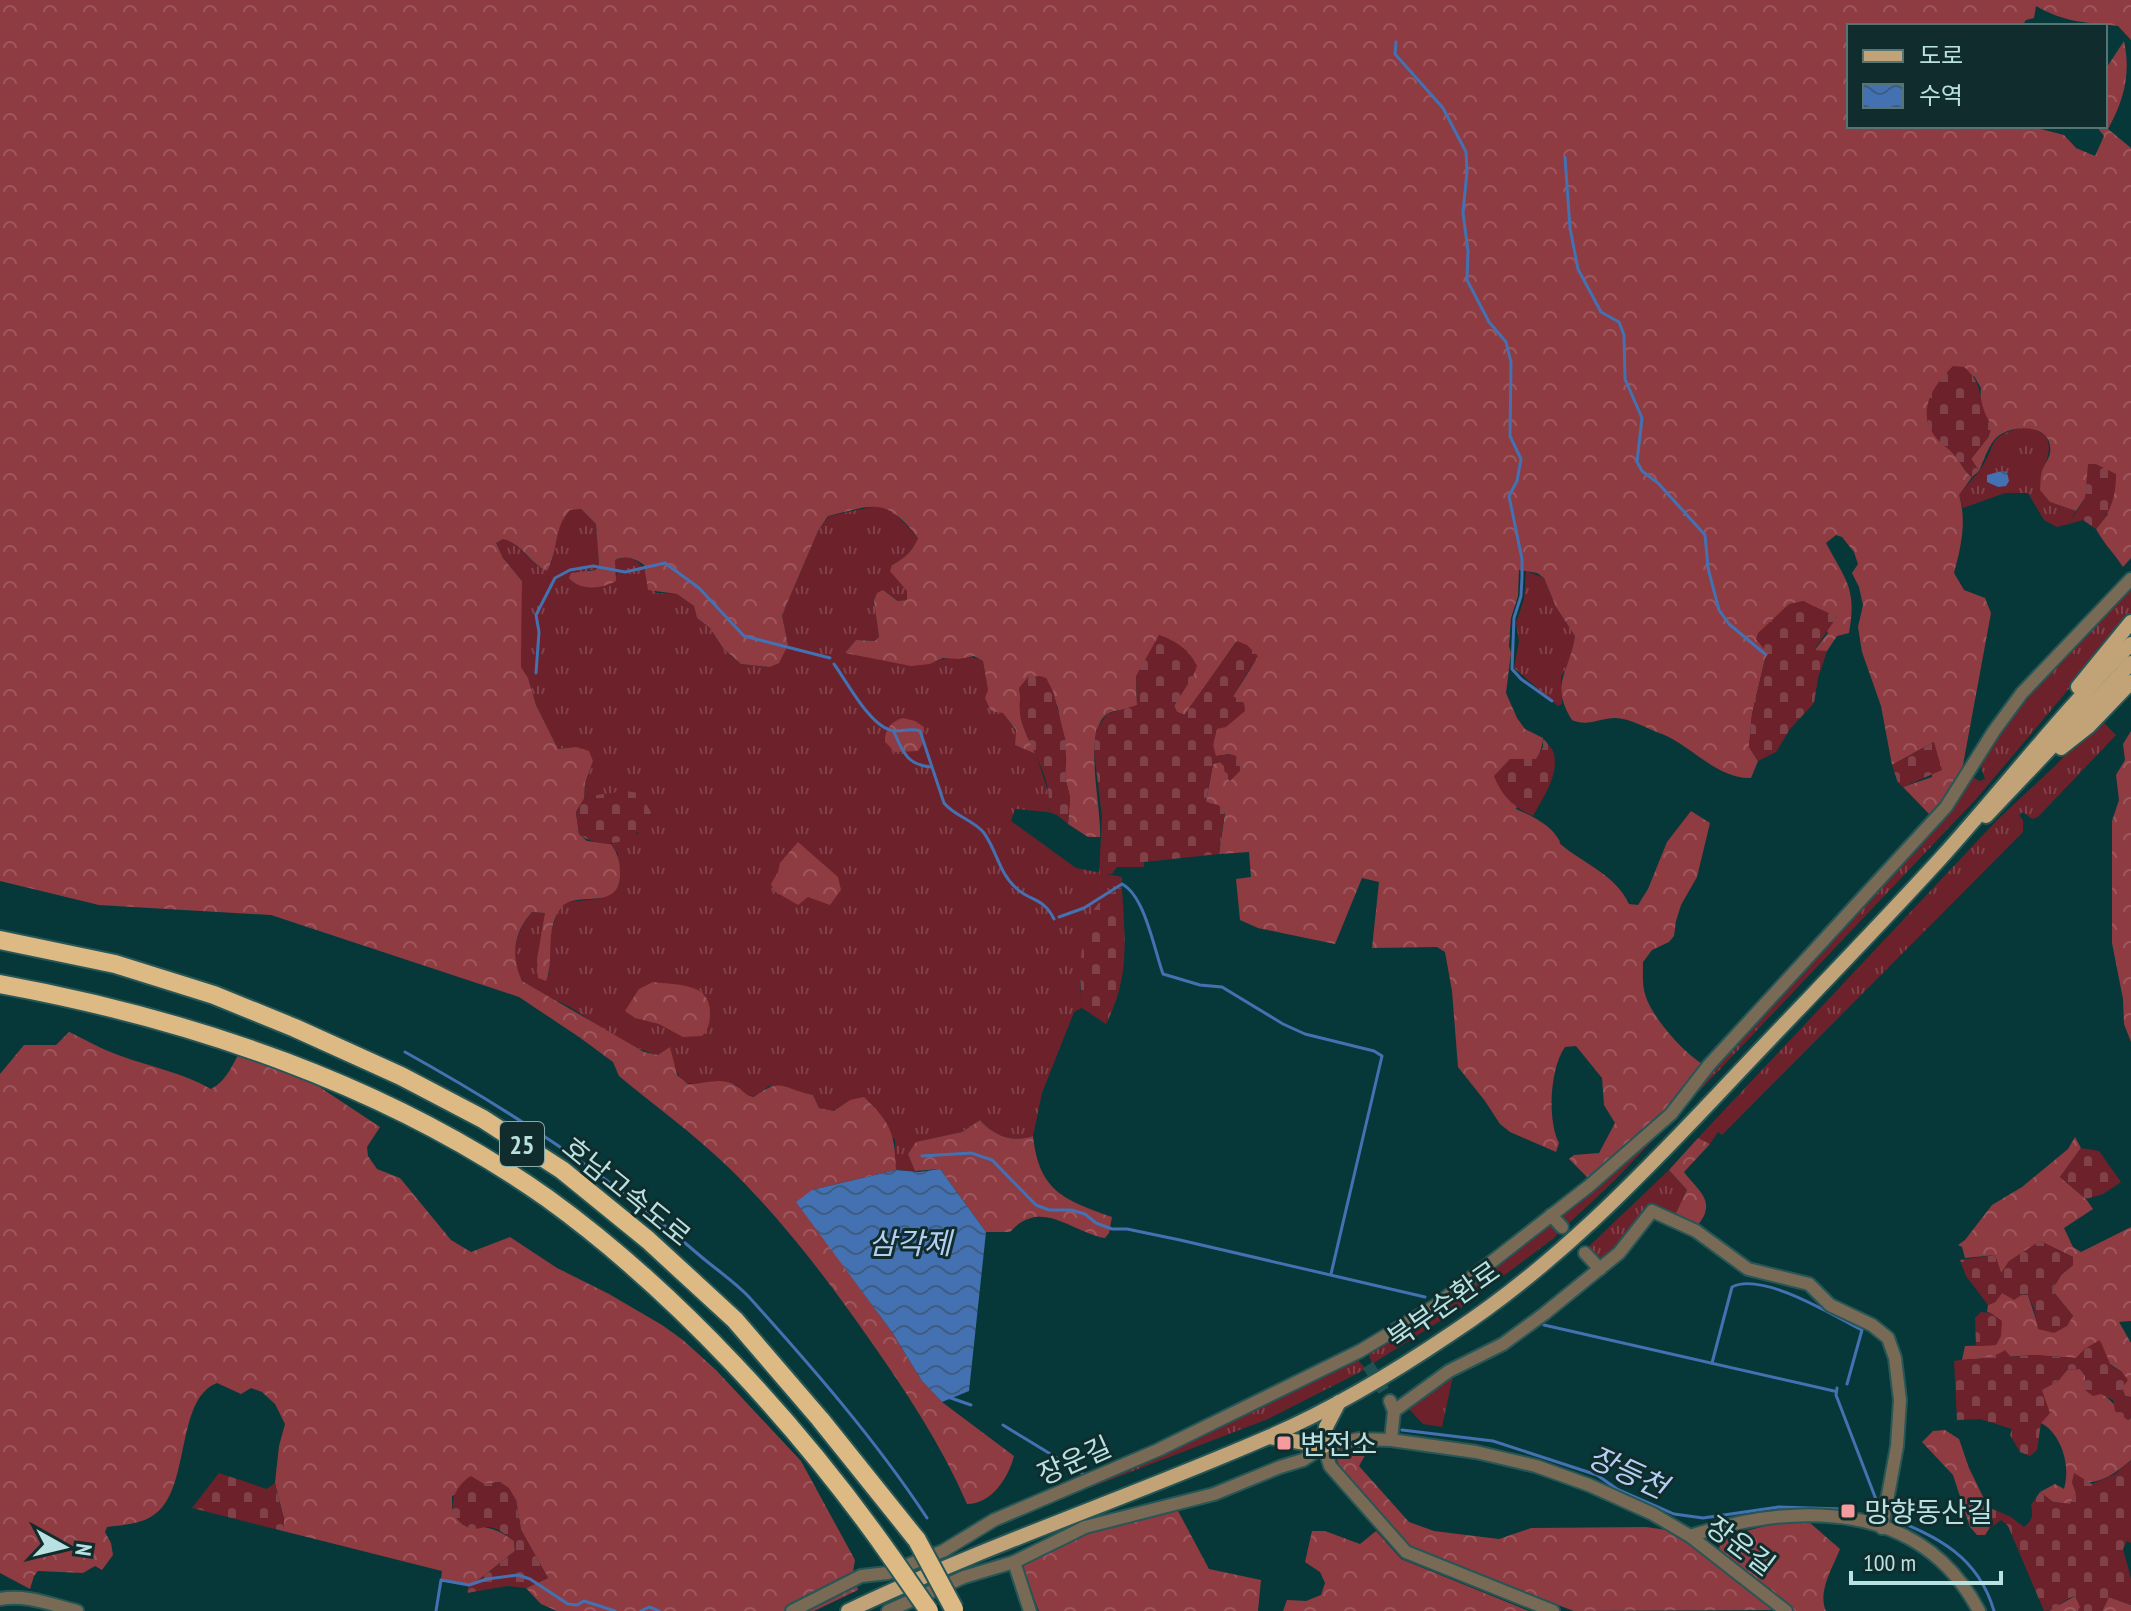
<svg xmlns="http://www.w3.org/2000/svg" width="2131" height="1611" viewBox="0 0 2131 1611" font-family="'PT Sans Narrow','Noto Sans KR',sans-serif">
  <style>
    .grass { fill: url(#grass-tufts) }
    .forest { fill: url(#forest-crowns) }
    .cemetery { fill: url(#cemetery-stones) }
    .water { fill: url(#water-waves) }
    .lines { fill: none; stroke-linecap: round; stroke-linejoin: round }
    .stream { stroke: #4371b2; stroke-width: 3 }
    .minor-tunnel { stroke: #225152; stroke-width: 12; stroke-dasharray: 12 6; stroke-linecap: butt }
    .minor-casing { stroke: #275657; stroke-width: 16 }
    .major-casing { stroke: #275657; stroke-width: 18 }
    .highway-casing { stroke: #275657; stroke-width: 22 }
    .minor { stroke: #796a55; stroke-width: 12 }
    .major { stroke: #c1a377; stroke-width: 14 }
    .highway { stroke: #ddb983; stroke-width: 18 }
    .highway-bridge-casing { stroke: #275657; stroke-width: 22; stroke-linecap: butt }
    .highway-bridge { stroke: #ddb983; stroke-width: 18 }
    .poi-dot { fill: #f59b9e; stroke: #112c2c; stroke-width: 3 }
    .labels { text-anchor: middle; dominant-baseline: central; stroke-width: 6; stroke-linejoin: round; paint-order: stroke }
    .shield { fill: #112c2c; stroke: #87abab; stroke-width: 2 }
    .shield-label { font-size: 26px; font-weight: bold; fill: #bae1e1 }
    .street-label { font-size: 28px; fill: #bae1e1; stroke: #112c2c }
    .poi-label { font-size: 28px; fill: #bae1e1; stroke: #112c2c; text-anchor: start }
    .water-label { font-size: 30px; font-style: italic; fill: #b5cef2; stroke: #112c2c }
  </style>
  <defs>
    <pattern id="grass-tufts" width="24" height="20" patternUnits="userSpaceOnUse" patternTransform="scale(2)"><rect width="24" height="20" fill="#6d212a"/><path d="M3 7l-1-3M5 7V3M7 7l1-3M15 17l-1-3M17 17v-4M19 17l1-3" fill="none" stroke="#804149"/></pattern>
    <pattern id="forest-crowns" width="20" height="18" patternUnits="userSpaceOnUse" patternTransform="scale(2)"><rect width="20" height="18" fill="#8f3b42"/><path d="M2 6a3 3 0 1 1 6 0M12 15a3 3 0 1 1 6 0" fill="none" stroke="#9d575d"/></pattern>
    <pattern id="cemetery-stones" width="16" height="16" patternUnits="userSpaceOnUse" patternTransform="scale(2)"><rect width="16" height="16" fill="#6d212a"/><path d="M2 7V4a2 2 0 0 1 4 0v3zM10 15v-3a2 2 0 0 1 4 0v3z" fill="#804149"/></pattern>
    <pattern id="water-waves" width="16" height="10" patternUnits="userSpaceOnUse" patternTransform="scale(2)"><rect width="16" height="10" fill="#4371b2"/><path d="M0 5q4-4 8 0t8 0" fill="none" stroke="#3e5d80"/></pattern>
  </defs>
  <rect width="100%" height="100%" fill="#073839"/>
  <g class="grass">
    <path d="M2023 427C2055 431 2052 449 2042 473L2050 502 2076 511 2069 524 2057 527 2044 520 2028 493H2005L1963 508 1959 495C1965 486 1974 478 1980 470 1999 443 1984 438 2023 427Z"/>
    <path d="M881 505 892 510 918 538C912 552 905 558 892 565L907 591V600L899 601 883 590 874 601 879 637 876 641 856 640 845 653 930 664C944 657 969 653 983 661L988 690 1016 731 1015 745 1036 754 1050 798 1048 812 1015 809 1011 821 1076 868 1122 877V889L1113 891 1080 984 1082 1008 1074 1012 1042 1093 1033 1136C1012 1143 994 1136 980 1120L962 1132 917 1142 908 1154 915 1171 896 1170 895 1140 850 1100 834 1111 819 1108 813 1095 769 1086 755 1097 742 1093 737 1085C731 1084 723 1081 717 1081 689 1083 684 1092 671 1059 649 1053 628 1046 608 1033 594 1024 581 1013 566 1005 553 998 533 993 523 981 505 962 518 928 532 912L546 913 537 959 549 975V937L559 909 567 902 598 899 619 885 618 854 611 844 639 833 597 795 584 799 585 783 593 761 576 747 558 749 536 705 528 678 521 667 522 581 503 558 496 543 503 539 510 540 539 567 551 564 560 521 570 510 581 509 596 524 599 565 596 570H588L573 583 594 587 617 575 613 564 615 560C640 550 648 575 656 593L677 594 694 606 697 618 710 628 723 648 741 664 770 667 788 645 782 615 818 531 829 516Z"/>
    <polygon points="1526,571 1544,578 1556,607 1575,636 1571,661 1561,677 1562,704 1558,706 1514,668 1519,641 1516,623 1524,599"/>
    <polygon points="2131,585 2131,615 1977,798 1615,1180 1567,1225 1563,1220 1563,1212 1712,1067 1970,775 1979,781 1985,779 1979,761 2025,695"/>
    <polygon points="2100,719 2116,735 2038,817 2032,819 2023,812 2019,815 2023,820 2023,832 1722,1135 1718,1132 1710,1144 1698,1138 1998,819 2055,766"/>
    <polygon points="1669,1170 1687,1190 1675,1215 1651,1205 1608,1258 1601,1258 1586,1249"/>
    <polygon points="1550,1222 1562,1229 1554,1238 1459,1309 1372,1364 1369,1355 1372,1347"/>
    <polygon points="1357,1359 1366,1369 1268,1419 1084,1490 979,1534 982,1530"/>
    <polygon points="1454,1371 1442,1427 1423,1424 1409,1409 1409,1404"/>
  </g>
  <g class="forest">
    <path d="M0 0H2131V40L2118 26C2086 22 2065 23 2036 6L2034 18 2026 20 2022 26H1849V126H2029L2064 135 2076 148 2095 156 2104 136 2096 126H2105V70L2124 41C2131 74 2124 100 2108 129L2131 148V558L2123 567C2114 553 2104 544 2096 529L2108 514 2085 498 2076 511 2050 502 2040 490C2041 484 2040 477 2042 471 2044 465 2049 459 2050 453 2054 424 2014 423 1997 437 1989 444 1984 460 1979 471L1971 459 1989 436 1980 402 1981 388 1974 376 1927 420C1934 437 1944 443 1956 456 1962 464 1962 469 1972 477L1959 495C1967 521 1961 547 1954 573L1964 590 1985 598 1991 613 1963 765 1949 797 1931 816 1903 787 1932 777 1934 742 1892 765 1881 706 1862 652 1858 627 1863 605 1859 587 1852 573 1858 564 1854 552 1842 537 1836 535 1826 543C1846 581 1857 588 1849 633L1837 636 1827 651H1814L1828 633 1817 609 1803 601 1765 659 1752 714 1749 747 1758 761 1751 778C1717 779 1692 746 1662 734 1648 729 1630 718 1615 718 1600 718 1587 727 1572 720 1549 684 1570 672 1575 636L1556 607 1544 578 1537 573 1519 570 1518 596 1511 618 1509 646 1511 653 1506 693 1517 718 1525 729 1543 738C1543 752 1523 792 1516 809 1530 815 1549 824 1557 837 1564 846 1555 840 1564 847 1588 866 1615 875 1629 904L1638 905 1648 889 1667 842 1691 811 1710 823 1697 877 1681 905 1676 921 1674 936 1669 942 1652 950 1643 962C1643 973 1642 984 1645 994 1651 1016 1682 1051 1701 1063 1699 1092 1617 1156 1593 1176L1587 1177 1569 1159 1574 1155 1599 1153 1615 1123 1604 1105 1602 1078 1576 1046 1565 1047C1550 1068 1547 1120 1559 1143L1556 1152 1510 1132 1500 1124 1485 1101 1458 1067 1452 991 1445 952 1437 947 1372 948 1379 882 1362 878 1335 944 1258 928 1240 920 1236 879 1251 877 1249 852 1219 854 1225 813 1206 802 1213 764 1220 762 1225 766V777L1230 754 1216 756 1213 752C1212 717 1243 686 1257 657L1236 642 1185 715 1177 712 1174 706 1178 699 1136 676 1137 705C1128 711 1115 709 1107 714 1082 732 1102 808 1100 837H1088L1068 824 1070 797 1065 777 1066 759 1058 708 1046 678 1021 718 1036 754 1015 745 1016 730 1003 713 991 711 985 698 988 690 983 661 974 656 959 659 943 658 930 664 911 666 845 653 856 640 875 641 879 637 874 601 877 593 883 590 898 601 907 600V591L890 571 892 565C905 558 912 552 918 538 886 496 874 505 828 516L818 531 782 615 788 645 779 663 770 667 741 664 723 648 710 628 697 618 694 606 677 594 648 590 644 565C634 558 626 555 615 560L616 581C601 589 580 591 569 578L571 573 596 570 599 565 596 524 581 509 570 510C553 528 559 549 547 571 531 564 520 542 503 539L496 543 503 558 522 581 521 667 528 678 536 705 558 749 576 747 589 751 593 761 585 783 584 799 576 812 579 834 587 841 611 844C618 854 620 861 620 874 620 913 575 889 561 908 544 930 555 958 546 981L538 978 537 959 545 913 532 912C514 932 510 956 522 981L644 1052 658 1055 670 1047 677 1075 688 1084C702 1084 720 1077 733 1084 742 1088 743 1095 754 1097 782 1076 782 1089 813 1095L819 1108 834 1111 850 1100 864 1097C891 1123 895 1134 896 1170L812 1190 849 1273 892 1332 922 1381 942 1402 1014 1456C1008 1479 991 1504 967 1504 941 1444 905 1390 867 1336 825 1276 780 1217 727 1166 694 1134 655 1106 619 1076L613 1062 579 1037 519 997 271 915 99 905 0 881Z"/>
    <path d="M903 718 915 721 924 727 922 745 918 751 895 752 885 742C884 729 892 721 903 718Z"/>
    <polygon points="2131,731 2131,1042 2124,1024 2123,999 2112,943 2112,821 2119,800 2116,775 2125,760 2123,744"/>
    <polygon points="798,842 838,877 841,890 830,905 808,897 798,905 774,891 771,884 778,872 780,863"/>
    <path d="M653 982C674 985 710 982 710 1012 710 1022 709 1029 702 1036L683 1037 659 1024 635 1018 625 1011 639 989Z"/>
    <path d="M69 1032C86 1040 103 1050 121 1056 151 1067 184 1073 211 1089 225 1082 231 1068 238 1055L315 1084 380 1127 367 1147 368 1156 377 1169 400 1178 451 1240 471 1252 510 1237 557 1268 609 1294 662 1325 683 1340 716 1370 801 1461 855 1560 852 1577 787 1611H557L541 1604 526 1588 548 1578 521 1530 516 1500 500 1482 484 1484 452 1496V1508L463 1525C484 1526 497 1528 514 1541L515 1551 476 1582 469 1584 441 1579 442 1571 283 1531 284 1519 275 1483 279 1446 285 1424 275 1404 262 1392 251 1388 241 1394 217 1383C175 1399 191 1488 155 1514 143 1524 122 1525 107 1527L105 1532 111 1543 113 1555 102 1570 95 1566 83 1573 38 1571 34 1576 30 1589 0 1573V1074L24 1045H56Z"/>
    <path d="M980 1120C994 1136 1012 1143 1033 1136 1039 1192 1065 1200 1112 1217L1109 1233 1105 1238C1071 1232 1041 1197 1010 1232H986L940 1169 915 1171 908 1154 916 1142 962 1132Z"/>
    <polygon points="2075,1137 2081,1148 2060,1177 2086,1199 2093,1209 2064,1228 2073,1247 2081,1252 2131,1227 2131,1321 2119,1322 2131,1343 2131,1397 2125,1396 2122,1388 2122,1372 2086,1348 2076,1358 2034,1355 1962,1360 1965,1346 1996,1345 1991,1313 1987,1312 1988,1305 1995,1302 2002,1293 2028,1295 2039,1329 2073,1316 2052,1290 2061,1275 2073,1265 2073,1257 2040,1241 2001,1273 1995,1255 1965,1258 1962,1247 1958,1245 1965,1240 1992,1205 2022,1187 2068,1149"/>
    <path d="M1698 1138 1710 1144 1684 1172C1699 1192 1717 1201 1698 1225L1675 1215 1687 1190 1669 1170Z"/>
    <path d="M2080 1369C2094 1389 2113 1400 2128 1420L2131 1418V1460C2111 1477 2099 1485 2072 1482L2076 1493 2070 1504 2053 1502 2040 1492 2055 1484 2064 1489C2071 1467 2062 1434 2041 1423V1390L2058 1381 2067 1370Z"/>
    <polygon points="1945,1430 1959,1439 1969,1468 1988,1507 1989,1529 1985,1535 1977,1535 1970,1527 1953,1475 1922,1442 1933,1431"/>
    <polygon points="1372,1443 1359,1466 1409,1522 1434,1531 1499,1539 1531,1528 1646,1527 1674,1531 1778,1610 1574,1611 1448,1565 1409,1547 1361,1496 1340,1467 1337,1460 1341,1449 1347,1444"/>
    <polygon points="1177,1509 1209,1569 1261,1580 1258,1611 1039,1611 1022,1568 1028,1559 1088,1532"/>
    <path d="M1781 1522H1809L1840 1549C1833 1567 1817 1592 1826 1611H1795L1719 1549 1721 1540 1738 1533Z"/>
    <polygon points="1312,1531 1325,1531 1360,1544 1376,1531 1401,1559 1529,1611 1283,1611 1287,1600 1306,1601 1321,1595 1325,1583 1320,1572 1305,1562"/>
    <polygon points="856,1584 858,1590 814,1611 802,1611"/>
    <polygon points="2075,1596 2081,1607 2078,1611 2049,1611"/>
    <polygon points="2109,1597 2131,1605 2131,1611 2102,1611"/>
  </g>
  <g class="cemetery">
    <path d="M1953 366 1964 367C1988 388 1974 400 1992 425L1989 436 1971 459 1979 471 1972 477C1962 469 1963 465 1956 457 1951 450 1943 446 1937 439 1915 412 1932 387 1953 366Z"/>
    <path d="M2088 464H2096L2116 474C2116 497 2111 512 2096 529L2083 520 2069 524 2085 498Z"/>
    <polygon points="1803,601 1837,617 1814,650 1827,651 1818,678 1814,703 1790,729 1776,752 1758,761 1749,747 1752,714 1765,659 1768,654 1756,639 1758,633 1789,604"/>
    <path d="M1159 635C1176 641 1189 649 1197 666L1193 676 1174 706 1177 712 1184 715 1237 641 1247 645 1258 656 1233 696 1244 703 1245 711 1226 727 1217 729 1213 745 1216 756C1232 754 1240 751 1240 771L1230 781 1225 777 1224 766 1220 762 1213 764 1206 802 1218 805 1225 810 1219 854 1144 862V867H1117L1112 874H1099L1102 817 1094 751 1096 730 1107 714 1137 705 1136 676Z"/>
    <path d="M1040 676 1046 678 1053 691 1066 742 1065 777 1070 797 1068 824 1057 815 1048 812C1054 778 1030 751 1021 720 1019 710 1020 698 1019 688L1028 677Z"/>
    <path d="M1543 738C1546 742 1553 749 1554 754 1559 776 1542 799 1533 816 1514 808 1501 795 1494 776L1510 759H1536L1543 747Z"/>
    <polygon points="1934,742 1942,770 1903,787 1898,783 1892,765"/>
    <path d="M626 791 639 793 651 812C643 842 602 853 579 834L576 812 584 799 597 795Z"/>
    <path d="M1122 889C1125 940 1130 977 1106 1024L1082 1008C1079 972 1076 899 1122 889Z"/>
    <polygon points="2081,1148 2099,1151 2121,1182 2103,1194 2086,1199 2060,1177"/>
    <polygon points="2040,1241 2073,1257 2073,1265 2061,1275 2052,1290 2073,1316 2067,1326 2054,1333 2038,1329 2034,1309 2028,1295 2023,1294 2014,1300 2002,1293 1995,1302 1988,1305 1966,1276 1960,1260 1995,1255 2001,1273 2009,1261"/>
    <polygon points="1981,1312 1991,1313 2002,1321 2001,1336 1996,1345 1976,1346 1975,1318"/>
    <path d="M2100 1340 2111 1366 2122 1372 2128 1380 2122 1388 2125 1396 2131 1397V1418L2128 1420 2115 1411 2113 1400 2101 1394 2093 1396 2085 1390V1375L2080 1369 2067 1370 2058 1381 2042 1390 2050 1413 2041 1423 2037 1450 2030 1456 2020 1452 2010 1435 2012 1429 1980 1419 1957 1420 1954 1361C1973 1358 1989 1361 2005 1350L2011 1357 2034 1355 2076 1358 2086 1348Z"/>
    <path d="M2131 1460V1543L2127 1541 2123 1549 2131 1579V1605L2109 1597 2102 1611H2078L2080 1607 2075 1596C2063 1599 2057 1611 2044 1611L2008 1526 2001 1520 1989 1529 1988 1507 2011 1517 2024 1527C2033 1520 2033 1515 2031 1505L2040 1492 2053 1502 2070 1504 2076 1493 2072 1482 2074 1473 2092 1484 2115 1474Z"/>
    <polygon points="219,1473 267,1489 275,1483 284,1520 283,1531 192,1508"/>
    <path d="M471 1476 484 1484 500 1482 509 1488 516 1500 521 1530 548 1578 526 1588 507 1586 467 1593 469 1584 476 1582 515 1551 514 1541C506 1535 496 1526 486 1527 477 1528 475 1531 467 1527 443 1515 452 1487 471 1476Z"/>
  </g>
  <g class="water">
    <polygon points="2002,471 2007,472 2009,481 2006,486 1998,487 1987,482 1987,475"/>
    <polygon points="940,1169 986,1232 969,1391 942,1402 922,1381 892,1332 796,1202 812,1190 896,1170 919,1172"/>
  </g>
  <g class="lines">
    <g class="stream">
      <polyline points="1396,42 1395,54 1443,108 1466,152 1467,171 1463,213 1468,251 1467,280 1489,322 1506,342 1511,362 1510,436 1521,459 1517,481 1509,496 1522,559 1522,577 1521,596 1514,618 1512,669 1521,679 1552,701"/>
      <polyline points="1565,157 1570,228 1578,269 1601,312 1619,322 1624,335 1625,379 1642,418 1637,462 1642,471 1658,483 1705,535 1708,568 1719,610 1729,624 1765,654"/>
      <path d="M834 664C847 682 869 724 890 730 900 733 910 727 920 731L944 803C954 816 974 820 984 833 997 851 999 873 1016 888 1031 902 1043 897 1054 919"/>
      <polyline points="536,673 539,632 536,615 555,578 570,570 593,566 625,572 665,563 699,588 744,636 830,658"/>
      <path d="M894 732C903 752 907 765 931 767"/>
      <path d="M1059 917 1084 908 1122 884C1145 896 1154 949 1163 974L1200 985 1222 987 1283 1024 1305 1034 1374 1051 1382 1056 1331 1274"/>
      <path d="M405 1052C511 1111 606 1173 698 1254 714 1268 734 1281 749 1297 812 1367 875 1439 927 1518"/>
      <polyline points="922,1156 971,1153 992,1160 1036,1205 1049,1210 1071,1210 1085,1214 1096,1223 1112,1229 1127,1229 1180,1240 1425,1297"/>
      <polyline points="1544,1325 1834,1391"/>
      <path d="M1712 1363 1732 1287C1762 1271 1834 1316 1862 1330L1847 1384"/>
      <polyline points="1837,1388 1836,1395 1877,1502"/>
      <polyline points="948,1397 971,1405"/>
      <polyline points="1003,1425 1085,1475"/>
      <polyline points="1402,1430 1493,1441 1597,1475 1617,1489 1674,1514 1703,1518 1779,1507 1841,1509"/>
      <polyline points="1878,1513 1879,1508"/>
      <path d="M1888 1517C1938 1537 1978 1556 1994 1611"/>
      <polyline points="436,1611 441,1580 469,1585 487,1579 518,1575 530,1579 568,1604 577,1605 584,1601 615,1611"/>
      <polyline points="641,1611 649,1607 659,1611"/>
    </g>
    <polyline class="minor-tunnel" points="1368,1365 1390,1401"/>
    <defs>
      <g id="minor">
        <polyline points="1551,1215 1562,1227"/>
        <polyline points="1585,1253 1600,1269"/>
        <polyline points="1390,1401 1394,1411 1391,1440"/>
        <polyline points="1394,1411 1449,1371 1503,1344 1544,1314 1619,1253 1652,1211 1696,1231 1748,1269 1809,1284 1830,1305 1872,1325 1888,1338 1895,1358 1900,1400 1897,1446 1882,1528"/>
        <polyline points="1324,1446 1330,1466 1406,1552 1553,1611"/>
        <path d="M1690 1536C1796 1502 1920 1499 1979 1611"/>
        <polyline points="1014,1562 1030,1611"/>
        <path d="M0 1599C26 1594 52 1605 77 1611"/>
        <polyline points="792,1611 861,1576 888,1573 943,1551 994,1520 1158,1450 1360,1351 1435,1306 1589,1186 1671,1114 1709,1065 1946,807 1994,731 2022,693 2131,579"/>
        <polyline points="888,1611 964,1577 1014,1562 1085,1527 1214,1494 1280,1467 1303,1460 1324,1446 1359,1439 1391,1440 1476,1452 1536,1466 1589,1485 1653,1514 1690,1536 1786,1611"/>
      </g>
      <g id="major">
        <polyline points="2078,687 2131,622"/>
        <polyline points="2061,748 2089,726 2131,682"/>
        <polyline points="1986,816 2131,663"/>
        <polyline points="1269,1437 1324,1446 1326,1427 1339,1402"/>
        <path d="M848 1611C984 1546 1128 1498 1266 1438 1331 1410 1393 1373 1452 1333 1554 1266 1637 1180 1720 1092 1793 1014 1868 938 1940 859 2004 788 2063 711 2131 644"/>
      </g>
      <g id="highway">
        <polyline points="0,940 115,964 214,995 295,1028 401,1076 483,1119 562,1170 648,1240 735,1320 820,1419 917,1540"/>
        <path d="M0 984C191 1019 387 1085 547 1198 676 1291 801 1428 892 1558"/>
      </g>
    </defs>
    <use href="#minor" class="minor-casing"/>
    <use href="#major" class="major-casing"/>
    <use href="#highway" class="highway-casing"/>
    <use href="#minor" class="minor"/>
    <use href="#major" class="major"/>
    <use href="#highway" class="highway"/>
    <defs>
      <g id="highway-bridge">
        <polyline points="917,1540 954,1609"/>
        <polyline points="892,1558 929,1611"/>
      </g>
    </defs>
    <use href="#highway-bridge" class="highway-bridge-casing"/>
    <use href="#highway-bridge" class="highway-bridge"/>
  </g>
  <g class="poi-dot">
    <rect x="1276" y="1435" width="16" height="16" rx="4"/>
    <rect x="1840" y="1503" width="16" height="16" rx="4"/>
  </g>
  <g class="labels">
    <rect class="shield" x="500" y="1122" width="44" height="44" rx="6"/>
    <g class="shield-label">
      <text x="522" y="1144">25</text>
    </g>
    <g class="street-label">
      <text transform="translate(627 1191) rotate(39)">호남고속도로</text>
      <text transform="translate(1443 1304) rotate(-35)">북부순환로</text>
      <text transform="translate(1074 1460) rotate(-24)">장운길</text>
      <text transform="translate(1741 1545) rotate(37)">장운길</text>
    </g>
    <g class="poi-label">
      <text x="1300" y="1443">변전소</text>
      <text x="1864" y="1511">망향동산길</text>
    </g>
    <g class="water-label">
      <text x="910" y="1242">삼각제</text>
      <text transform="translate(1628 1471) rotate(25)">장등천</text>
    </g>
  </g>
  <rect x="1847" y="24" width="260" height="104" fill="#112c2c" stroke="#557474" stroke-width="2"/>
  <rect x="1863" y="50" width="40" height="12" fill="#c1a377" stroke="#557474" stroke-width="2"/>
  <text x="1919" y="64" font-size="24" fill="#bae1e1">도로</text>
  <rect x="1863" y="84" width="40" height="24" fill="url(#water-waves)" stroke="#557474" stroke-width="2"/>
  <text x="1919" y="104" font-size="24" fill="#bae1e1">수역</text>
  <g transform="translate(64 1547) rotate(98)" stroke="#112c2c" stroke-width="6" paint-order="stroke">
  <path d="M0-6L14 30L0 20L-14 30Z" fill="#bae1e1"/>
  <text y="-12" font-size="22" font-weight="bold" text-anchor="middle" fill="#bae1e1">N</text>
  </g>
  <path d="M1851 1571v12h150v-12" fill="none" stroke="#bae1e1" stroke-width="4"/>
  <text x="1863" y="1571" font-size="24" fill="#bae1e1" stroke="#112c2c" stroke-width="6" paint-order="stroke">100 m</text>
</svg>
